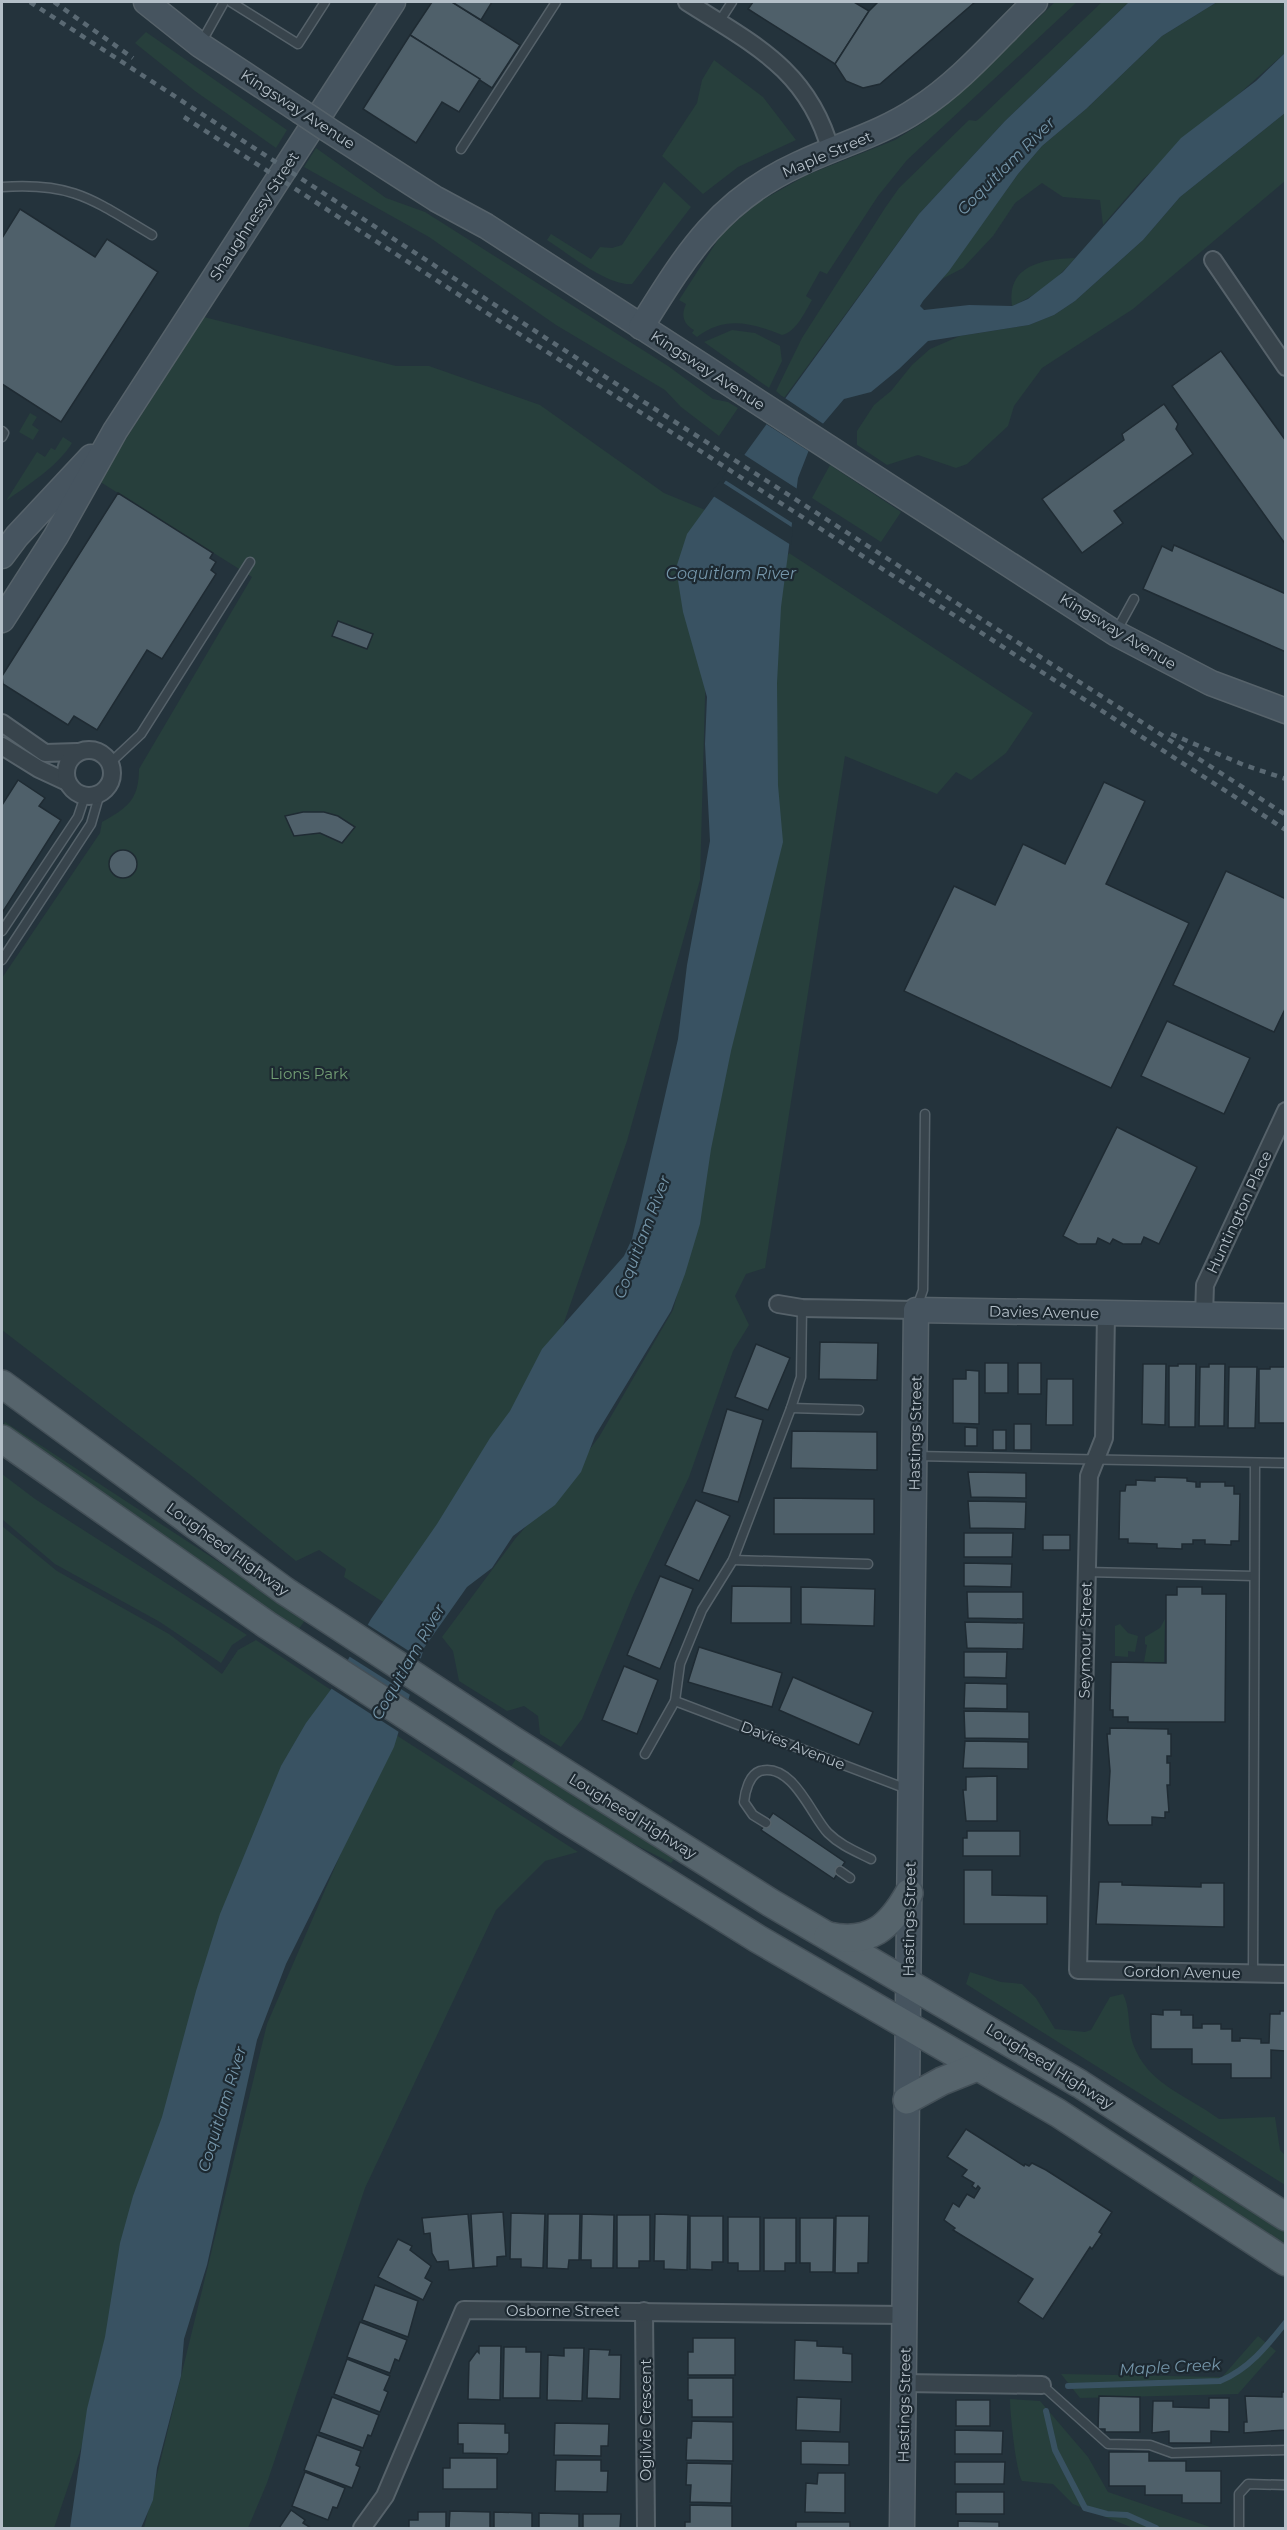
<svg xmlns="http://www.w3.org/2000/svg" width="1287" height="2530" viewBox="0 0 1287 2530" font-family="Montserrat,sans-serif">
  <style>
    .green { fill: #273f3c }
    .water { fill: #395262 }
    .pier { fill: #24333c }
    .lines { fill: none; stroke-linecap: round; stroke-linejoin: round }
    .stream { stroke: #395262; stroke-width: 6 }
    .building { fill: #4f606a; stroke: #1f2b33; stroke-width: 1.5 }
    .lane-casing { stroke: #56626a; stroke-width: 11 }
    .street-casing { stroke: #56626a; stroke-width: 20 }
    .secondary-casing { stroke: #56626a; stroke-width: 27 }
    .primary-casing { stroke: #445058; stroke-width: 30 }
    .lane { stroke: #38444c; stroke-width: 8 }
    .street { stroke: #38444c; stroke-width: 16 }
    .secondary { stroke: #46545f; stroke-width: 24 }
    .primary { stroke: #56646c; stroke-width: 27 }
    .rail { stroke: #5a6973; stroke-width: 4.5; stroke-dasharray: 6 6; stroke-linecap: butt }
    .secondary-bridge-casing { stroke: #56626a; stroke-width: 27; stroke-linecap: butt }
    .secondary-bridge { stroke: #46545f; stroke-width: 24 }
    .labels { text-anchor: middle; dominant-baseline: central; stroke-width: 4.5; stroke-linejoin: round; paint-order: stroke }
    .street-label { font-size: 15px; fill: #b4bfc8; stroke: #1d2931 }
    .park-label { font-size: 15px; fill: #729d74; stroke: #1d2931 }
    .water-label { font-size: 16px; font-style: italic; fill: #7596aa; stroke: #1d2931 }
  </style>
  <rect width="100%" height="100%" fill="#24333c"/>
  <g class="green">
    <path d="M1055 2H1077L907 160 878 196 827 274 820 271 806 296 812 300C805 312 796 332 782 335 752 323 725 315 697 337L692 333 694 330C683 324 681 315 686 304L679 300 721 235 757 203 807 175 895 140 924 122 969 85Z"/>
    <polygon points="1102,2 1129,2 1005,121 919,214 784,398 776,391 802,338 885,208 899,188 969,120 976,121 980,118"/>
    <polygon points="1217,2 1285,2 1285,53 1142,180 1103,225 1100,200 1063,197 1042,183 1015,203 993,236 963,268 942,279 1018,174 1042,146 1086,109 1162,36"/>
    <polygon points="146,32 287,130 276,148 195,91 135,43"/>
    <polygon points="714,60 763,97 796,140 738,167 703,194 662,156 697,103 702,80"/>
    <polygon points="1285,113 1285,181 1133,309 1042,368 1014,406 1008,426 967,464 956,468 918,455 887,465 857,445 857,431 874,405 891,391 912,365 930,349 960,336 1029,325 1054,315 1075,301 1143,240 1180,197"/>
    <polygon points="316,148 386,198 425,212 668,366 713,399 728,402 738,408 719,436 681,407 665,390 556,325 429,237 304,167"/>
    <path d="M664 182 691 207 632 284C607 286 569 254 547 240L551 234 591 259 600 247 612 248 622 245Z"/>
    <path d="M1075 258C1058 279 1037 295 1012 306 1006 265 1043 259 1075 258Z"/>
    <path d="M204 317 396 366H429L540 405 664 493 715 514 706 661 700 880 627 1141 559 1337 402 1614 344 1577 346 1569 319 1550 296 1561 193 1477 2 1330V978L100 833 102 822C127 808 139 800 139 769L252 577 102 483 101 478Z"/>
    <polygon points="732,330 755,333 780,346 782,361 769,388 704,342"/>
    <polygon points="30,413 37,417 32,425 39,430 33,440 19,432"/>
    <path d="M63 437 72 443C57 467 29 484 6 501L37 452 45 457 51 448 55 450Z"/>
    <polygon points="830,465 901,512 881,542 812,498"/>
    <polygon points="789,553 1033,713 1006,753 971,780 956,772 937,794 845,756 765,1268 746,1274 735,1296 749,1325 733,1351 689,1477 633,1595 582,1719 561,1747 540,1734 538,1716 524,1706 507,1711 459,1681 453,1651 442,1637 515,1539 562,1486 599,1437 673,1310 702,1204 777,578"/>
    <polygon points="5,1422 306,1619 298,1630 24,1441 3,1425"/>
    <polygon points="2,1474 35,1499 247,1635 232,1645 221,1663 160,1622 55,1564 2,1519"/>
    <polygon points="2,1526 57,1571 169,1634 222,1674 238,1650 256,1640 337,1694 54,2528 2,2528"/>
    <polygon points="1165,1619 1164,1662 1144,1662 1147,1645 1145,1644 1145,1637 1160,1628"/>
    <polygon points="1120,1624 1128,1633 1138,1636 1135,1652 1128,1651 1128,1657 1115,1656 1115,1626"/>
    <polygon points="393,1733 578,1852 545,1861 496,1910 365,2188 267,2483 248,2528 144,2528 267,2024"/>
    <polygon points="518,1756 675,1858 671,1863 630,1842 510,1768"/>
    <path d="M970 1972 1001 1982 1022 1984 1036 1998 1055 2029 1085 2032 1091 2030 1110 1997 1123 1994C1131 2010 1127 2027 1133 2044 1148 2085 1187 2095 1219 2119L1275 2117 1280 2150 1285 2155V2185L966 1984Z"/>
    <polygon points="1194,2175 1285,2232 1285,2247 1189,2184"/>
    <polygon points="1258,2336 1276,2351 1238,2394 1080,2398 1061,2374 1222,2377"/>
    <path d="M1010 2399 1040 2401 1088 2457 1108 2492 1213 2528H1133L1073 2504 1053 2484 1022 2481C1016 2472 1010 2413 1010 2399Z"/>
  </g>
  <polygon class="water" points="1129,2 1217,2 1162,36 1086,109 1042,146 1018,174 949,271 923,301 920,306 924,310 969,305 1012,306 1028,299 1063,272 1181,138 1256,81 1285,53 1285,113 1180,197 1143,240 1075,301 1054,315 1029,325 928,341 899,369 871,392 844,399 816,432 798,478 781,607 777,683 778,785 783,842 731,1051 711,1149 700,1224 685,1274 671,1311 595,1436 581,1472 555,1505 513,1536 492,1568 467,1587 424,1648 394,1747 286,1964 257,2040 207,2265 184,2339 181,2376 157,2468 153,2500 141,2528 70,2528 87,2409 105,2337 120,2243 133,2196 162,2117 196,1991 220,1914 281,1766 306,1723 332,1688 371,1619 437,1524 490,1438 510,1411 542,1349 624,1256 632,1239 678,1039 687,965 710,841 705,744 707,697 683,612 676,568 687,534 919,214 1005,121"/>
  <g class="pier">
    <polygon points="782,396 825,425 810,452 763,422"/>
    <polygon points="740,452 799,490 794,524 722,478"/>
    <polygon points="720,481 793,528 791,545 710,494"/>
    <polygon points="365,1623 423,1660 412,1696 347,1655"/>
    <polygon points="345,1659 410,1701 402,1734 329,1687"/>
  </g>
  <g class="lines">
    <g class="stream">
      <path d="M1068 2386 1220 2381C1249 2369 1267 2346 1286 2322"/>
      <polyline points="1046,2411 1055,2450 1085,2508 1107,2514 1127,2515 1156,2528"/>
    </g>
  </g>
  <g class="building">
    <polygon points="432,2 452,2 520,45 492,88 410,35"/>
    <polygon points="452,2 492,2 481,20"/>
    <polygon points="753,2 854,2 869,11 835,64 748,9"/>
    <polygon points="878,2 975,2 880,84 863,88 846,81 835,64 869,11"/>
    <polygon points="410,35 480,79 459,112 442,102 416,143 363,109"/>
    <polygon points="20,209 95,257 107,239 158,272 61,422 2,384 2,238"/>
    <polygon points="1221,351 1286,441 1286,545 1172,386"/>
    <polygon points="1164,404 1178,424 1176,429 1193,454 1114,511 1123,523 1082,553 1042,499 1124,440 1122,434"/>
    <polygon points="118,493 213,553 210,558 216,562 211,570 216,574 162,659 147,650 97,730 74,716 68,725 3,684 2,676"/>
    <polygon points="1174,545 1286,594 1286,652 1143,589 1162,546 1172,551"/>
    <polygon points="338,621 373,634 367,649 332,636"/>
    <polygon points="18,780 45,798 39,806 61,820 2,913 2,805"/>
    <polygon points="1104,782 1145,801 1106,884 1189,923 1111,1088 904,991 954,886 995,905 1023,844 1065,864"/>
    <polygon points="303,812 324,812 338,816 355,827 342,843 320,833 294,836 285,816"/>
    <circle cx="123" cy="864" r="14"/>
    <polygon points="1226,871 1286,899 1286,1007 1274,1032 1173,985"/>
    <polygon points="1167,1021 1250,1058 1224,1114 1141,1076"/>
    <polygon points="1117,1127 1197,1167 1159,1244 1144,1237 1141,1244 1123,1244 1113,1239 1110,1244 1098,1238 1096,1244 1078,1244 1063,1236"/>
    <polygon points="820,1342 878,1343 877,1380 819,1379"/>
    <polygon points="756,1344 790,1358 768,1410 735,1397"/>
    <rect x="985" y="1363" width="23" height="30"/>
    <rect x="1018" y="1363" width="23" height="31"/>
    <polygon points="1143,1364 1166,1364 1165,1425 1142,1424"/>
    <polygon points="1178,1364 1196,1364 1195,1427 1169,1427 1169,1366 1178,1366"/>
    <polygon points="1209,1364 1225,1364 1224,1426 1199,1426 1200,1367 1209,1367"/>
    <polygon points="1229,1367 1257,1367 1255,1428 1228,1428"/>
    <polygon points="1270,1367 1285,1367 1285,1423 1259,1423 1259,1369 1270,1369"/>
    <polygon points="966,1370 979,1371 979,1424 953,1423 953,1379 966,1379"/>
    <polygon points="1047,1379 1073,1379 1073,1425 1046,1425"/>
    <polygon points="727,1409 763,1420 738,1502 702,1492"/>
    <rect x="1014" y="1424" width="17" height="26"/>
    <polygon points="965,1427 977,1428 977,1446 965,1446"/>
    <rect x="993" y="1430" width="13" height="20"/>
    <polygon points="792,1431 877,1432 877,1470 791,1468"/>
    <polygon points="968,1472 1026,1473 1026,1498 971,1497"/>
    <polygon points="1155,1477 1187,1478 1187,1481 1196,1482 1196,1487 1200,1487 1200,1482 1225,1482 1225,1486 1234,1486 1234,1494 1240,1494 1239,1541 1231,1541 1231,1545 1205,1544 1205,1540 1193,1540 1193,1544 1182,1544 1182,1549 1157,1548 1157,1544 1128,1543 1128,1539 1119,1539 1120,1491 1125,1491 1126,1485 1136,1485 1136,1480 1155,1481"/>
    <polygon points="774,1498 874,1499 874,1534 774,1534"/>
    <polygon points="696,1500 730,1516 699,1581 665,1565"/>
    <polygon points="968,1501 1026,1502 1025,1529 970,1528"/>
    <polygon points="964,1533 1013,1533 1012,1557 964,1557"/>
    <rect x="1043" y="1535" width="27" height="15"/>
    <polygon points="964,1563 1012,1564 1011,1587 964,1586"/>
    <polygon points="660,1576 693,1589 660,1669 627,1655"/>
    <polygon points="732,1586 791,1587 791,1623 731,1623"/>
    <polygon points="801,1587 875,1589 874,1626 801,1624"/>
    <polygon points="1177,1587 1202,1587 1202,1594 1226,1594 1225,1722 1128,1722 1128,1717 1113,1717 1113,1710 1110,1710 1111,1662 1166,1663 1166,1595 1177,1595"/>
    <polygon points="967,1592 1023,1592 1023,1619 968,1618"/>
    <polygon points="965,1622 1024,1623 1023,1649 967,1648"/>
    <polygon points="699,1647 782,1673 772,1707 688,1682"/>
    <polygon points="964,1652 1007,1652 1006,1678 964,1677"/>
    <polygon points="624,1666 658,1680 637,1734 602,1720"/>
    <polygon points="793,1677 873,1712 859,1745 779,1710"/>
    <polygon points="965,1683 1007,1684 1007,1709 964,1708"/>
    <polygon points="964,1711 1029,1712 1029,1739 965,1738"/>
    <polygon points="1110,1728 1168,1729 1168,1734 1171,1734 1171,1756 1167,1756 1167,1763 1170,1763 1170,1785 1167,1785 1169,1812 1165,1812 1165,1818 1152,1817 1152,1825 1109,1825 1107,1820 1110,1771 1107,1734 1110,1734"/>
    <polygon points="965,1741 1028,1742 1028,1769 963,1768"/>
    <polygon points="997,1776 997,1821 966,1821 963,1790 966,1790 966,1777"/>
    <polygon points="773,1813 845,1862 834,1879 761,1830"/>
    <polygon points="967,1831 1020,1831 1020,1856 963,1856 963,1838 967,1838"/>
    <polygon points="964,1870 992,1870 992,1895 1047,1896 1047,1924 964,1924"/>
    <polygon points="1099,1882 1122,1882 1122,1885 1201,1887 1201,1883 1224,1883 1224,1927 1096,1924"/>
    <polygon points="1163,2010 1181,2010 1181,2015 1193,2015 1193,2028 1202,2028 1202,2024 1221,2024 1221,2029 1232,2029 1232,2041 1240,2041 1240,2038 1261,2039 1261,2043 1269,2043 1270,2014 1280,2014 1280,2011 1286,2011 1286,2051 1271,2050 1271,2078 1231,2078 1231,2064 1192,2064 1192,2049 1151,2049 1151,2014 1163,2015"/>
    <polygon points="966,2129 1024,2166 1025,2164 1029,2166 1032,2163 1046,2170 1112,2212 1099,2232 1102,2234 1092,2249 1090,2247 1043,2319 1018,2302 1033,2279 953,2230 955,2228 944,2220 953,2203 959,2207 967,2194 974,2198 980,2188 978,2186 976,2189 972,2186 974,2183 962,2176 967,2170 947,2157"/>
    <polygon points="503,2212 506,2256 497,2257 497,2266 474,2268 471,2214"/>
    <polygon points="511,2213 545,2214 543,2268 521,2267 521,2259 510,2259"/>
    <polygon points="468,2214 473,2268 449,2270 448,2261 437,2262 432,2253 430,2233 424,2234 422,2218"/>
    <polygon points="548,2214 580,2214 579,2260 569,2260 568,2269 547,2268"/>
    <polygon points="582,2214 614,2215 613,2268 591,2268 591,2260 581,2260"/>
    <polygon points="655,2214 688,2215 687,2270 664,2269 664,2261 654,2261"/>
    <polygon points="617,2215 650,2215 650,2261 639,2261 639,2268 617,2268"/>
    <polygon points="690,2216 723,2216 723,2262 712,2262 712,2270 690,2269"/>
    <polygon points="836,2216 869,2216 868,2263 858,2263 858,2273 835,2273"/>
    <polygon points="728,2217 760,2217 760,2271 738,2271 738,2263 728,2263"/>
    <polygon points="764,2218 796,2218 796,2263 785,2263 785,2271 764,2271"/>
    <polygon points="800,2218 834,2218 833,2272 810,2272 810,2263 800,2263"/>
    <polygon points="398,2239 412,2246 410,2250 431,2266 425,2278 432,2282 423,2300 378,2277"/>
    <polygon points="375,2285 418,2301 408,2337 362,2320"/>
    <polygon points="360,2322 407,2340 399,2361 395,2359 390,2373 347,2357"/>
    <polygon points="693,2338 735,2338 735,2375 688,2375 688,2352 693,2352"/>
    <polygon points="795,2340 817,2341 817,2346 843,2347 843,2353 852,2354 852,2382 794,2380"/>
    <polygon points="479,2346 501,2346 500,2400 468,2399 469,2362 477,2351 479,2353"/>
    <polygon points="504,2347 526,2347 526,2352 541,2352 540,2398 503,2398"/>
    <polygon points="564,2348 584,2348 582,2401 547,2400 548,2355 564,2356"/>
    <polygon points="589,2349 610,2350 609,2355 621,2355 620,2399 587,2398"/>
    <polygon points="347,2359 390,2376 384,2390 388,2392 380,2412 334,2394"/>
    <polygon points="688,2378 733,2378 733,2417 692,2417 692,2400 688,2400"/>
    <polygon points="1282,2392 1286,2392 1285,2430 1244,2433 1244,2422 1247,2422 1245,2396 1282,2397"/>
    <polygon points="1099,2396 1140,2397 1140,2432 1105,2432 1105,2429 1098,2429"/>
    <polygon points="332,2397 379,2415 371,2436 368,2435 363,2448 319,2432"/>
    <polygon points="797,2397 841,2399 840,2432 796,2430"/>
    <polygon points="1209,2398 1229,2398 1229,2432 1211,2431 1211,2443 1169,2443 1169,2431 1152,2433 1153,2401 1173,2401 1173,2407 1209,2408"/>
    <rect x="956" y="2400" width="34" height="26"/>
    <polygon points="692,2421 733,2422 733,2461 686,2460 687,2438 691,2438"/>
    <polygon points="458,2423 505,2424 505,2433 509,2433 509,2451 507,2454 463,2453 463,2444 458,2444"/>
    <polygon points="555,2423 609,2424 608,2446 601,2446 601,2456 554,2455"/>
    <polygon points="955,2430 1003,2431 1002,2454 955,2454"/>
    <polygon points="317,2435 361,2451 356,2465 360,2467 352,2488 304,2470"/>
    <polygon points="801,2441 849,2442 849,2465 801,2464"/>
    <polygon points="1109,2452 1149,2452 1149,2461 1186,2461 1186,2471 1221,2471 1221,2503 1182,2503 1182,2495 1145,2495 1145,2486 1109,2486"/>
    <polygon points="450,2458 497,2458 497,2489 443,2489 443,2468 450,2468"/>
    <polygon points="556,2460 601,2460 601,2471 608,2471 607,2492 555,2491"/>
    <polygon points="955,2462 1005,2462 1004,2484 955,2484"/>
    <polygon points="687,2463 732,2464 731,2503 690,2502 691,2485 686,2485"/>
    <polygon points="305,2472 345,2488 337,2508 333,2507 328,2520 292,2506"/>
    <polygon points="818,2473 845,2473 845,2513 805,2512 806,2483 817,2484"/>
    <rect x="956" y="2492" width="48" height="22"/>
    <polygon points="690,2505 732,2506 732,2528 685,2528 685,2522 690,2522"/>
    <polygon points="291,2510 305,2520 303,2523 311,2528 279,2528"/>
    <polygon points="450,2511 490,2512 490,2528 449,2528"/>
    <polygon points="418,2512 446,2512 446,2528 409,2528 409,2520 418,2520"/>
    <polygon points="494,2512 532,2513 532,2528 494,2528"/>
    <polygon points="539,2513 579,2514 579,2528 539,2528"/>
    <polygon points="583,2514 621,2514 620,2528 583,2528"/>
    <polygon points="958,2521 999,2522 999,2528 958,2528"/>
    <rect x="796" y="2522" width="54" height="6"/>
  </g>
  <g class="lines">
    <defs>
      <g id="lane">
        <polyline points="231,2 298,44 325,2"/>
        <polyline points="719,22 732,2"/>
        <polyline points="201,43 224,2"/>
        <polyline points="461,149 556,2"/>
        <path d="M2 187C73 182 93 200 152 235"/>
        <polyline points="2,431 4,433 2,437"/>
        <polyline points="1117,630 1134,599"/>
        <polyline points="110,763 141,734 250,562"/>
        <polyline points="2,931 78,817 85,796"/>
        <polyline points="2,960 91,824 100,793"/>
        <polyline points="917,1307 923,1290 925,1114"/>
        <polyline points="791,1408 859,1410"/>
        <polyline points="915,1456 1286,1463"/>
        <polyline points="733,1560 868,1564"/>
        <polyline points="1087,1572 1254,1576"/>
        <polyline points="675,1701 907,1789"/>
        <polyline points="645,1754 675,1701 680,1664 702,1610 733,1560 791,1408 801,1377 802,1308"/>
        <path d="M766 1823 753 1815 744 1802C745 1792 749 1775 760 1771 793 1762 812 1817 828 1833 840 1845 855 1851 871 1859"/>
        <polyline points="840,1871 850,1878"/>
        <polyline points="1253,1973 1255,1463"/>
        <polyline points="1042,2385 1108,2444 1150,2445 1172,2453 1286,2450"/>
        <polyline points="1239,2528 1239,2494 1248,2484 1286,2485"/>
      </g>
      <g id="street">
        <path d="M687 2C753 44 809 70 831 152"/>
        <polyline points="1213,260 1286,367"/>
        <polyline points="2,723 45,753 77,752"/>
        <polyline points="2,746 39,769 67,782"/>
        <circle cx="89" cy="773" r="23"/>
        <polyline points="778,1304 802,1308 916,1310"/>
        <polyline points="1106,1313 1104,1438 1089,1476 1078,1970 1286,1974"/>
        <polyline points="1204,1315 1205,1285 1286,1111"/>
        <polyline points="644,2311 646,2528"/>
        <polyline points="904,2383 1042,2385"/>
        <polyline points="362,2528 385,2496 464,2310 905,2315"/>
      </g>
      <g id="secondary">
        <polyline points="146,2 200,45 300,111"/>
        <polyline points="327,129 436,199 486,226 1115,633 1211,683 1286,711"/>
        <path d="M641 327C686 255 718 201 799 164 839 145 881 134 918 109 962 81 998 37 1035 2"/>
        <polyline points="2,556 17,536 91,457"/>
        <polyline points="2,620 56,536 115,431 393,2"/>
        <polyline points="902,2528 916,1310 1286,1316"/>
      </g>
      <g id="primary">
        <polyline points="2,1384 285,1591 511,1739 771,1903 1080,2084 1286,2217"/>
        <polyline points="2,1439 267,1625 562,1817 758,1939 1058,2113 1286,2262"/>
        <path d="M828 1936C870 1945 890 1927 909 1893"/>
        <polyline points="907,2100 942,2081 977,2067"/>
      </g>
    </defs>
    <use href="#lane" class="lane-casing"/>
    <use href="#street" class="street-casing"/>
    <use href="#secondary" class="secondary-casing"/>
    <use href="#primary" class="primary-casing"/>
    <use href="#lane" class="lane"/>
    <use href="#street" class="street"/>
    <use href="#secondary" class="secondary"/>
    <use href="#primary" class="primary"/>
    <g class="rail">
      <polyline points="30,2 641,400 1286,815"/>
      <polyline points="54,2 133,58"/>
      <polyline points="184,117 1286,830"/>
      <polyline points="1171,734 1244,765 1286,779"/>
    </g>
    <defs>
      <polyline id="secondary-bridge" points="300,111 327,129"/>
    </defs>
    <use href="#secondary-bridge" class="secondary-bridge-casing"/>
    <use href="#secondary-bridge" class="secondary-bridge"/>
  </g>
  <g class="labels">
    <g class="street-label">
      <text transform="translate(298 109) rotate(33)">Kingsway Avenue</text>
      <text transform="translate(827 154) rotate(-23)">Maple Street</text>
      <text transform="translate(254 216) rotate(-57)">Shaughnessy Street</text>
      <text transform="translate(708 370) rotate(33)">Kingsway Avenue</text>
      <text transform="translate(1118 631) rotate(31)">Kingsway Avenue</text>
      <text transform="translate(1239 1212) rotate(-65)">Huntington Place</text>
      <text transform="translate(1044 1312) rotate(1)">Davies Avenue</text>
      <text transform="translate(915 1433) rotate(-89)">Hastings Street</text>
      <text transform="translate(228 1549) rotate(36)">Lougheed Highway</text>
      <text transform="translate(1085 1640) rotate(-89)">Seymour Street</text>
      <text transform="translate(793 1745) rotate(21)">Davies Avenue</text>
      <text transform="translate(633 1816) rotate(32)">Lougheed Highway</text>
      <text transform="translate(909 1919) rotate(-89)">Hastings Street</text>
      <text transform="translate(1182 1972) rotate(1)">Gordon Avenue</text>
      <text transform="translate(1050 2066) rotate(32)">Lougheed Highway</text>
      <text x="563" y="2310">Osborne Street</text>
      <text transform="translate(904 2405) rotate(-89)">Hastings Street</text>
      <text transform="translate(645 2420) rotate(-90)">Ogilvie Crescent</text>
    </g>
    <g class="park-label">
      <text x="309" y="1073">Lions Park</text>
    </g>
    <g class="water-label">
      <text transform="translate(1006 166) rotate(-45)">Coquitlam River</text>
      <text x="731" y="573">Coquitlam River</text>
      <text transform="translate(642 1237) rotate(-69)">Coquitlam River</text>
      <text transform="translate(408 1662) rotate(-60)">Coquitlam River</text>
      <text transform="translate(222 2109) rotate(-73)">Coquitlam River</text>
      <text transform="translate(1170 2367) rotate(-3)">Maple Creek</text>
    </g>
  </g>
  <rect width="1287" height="2530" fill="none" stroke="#b4bfc8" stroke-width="6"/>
</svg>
